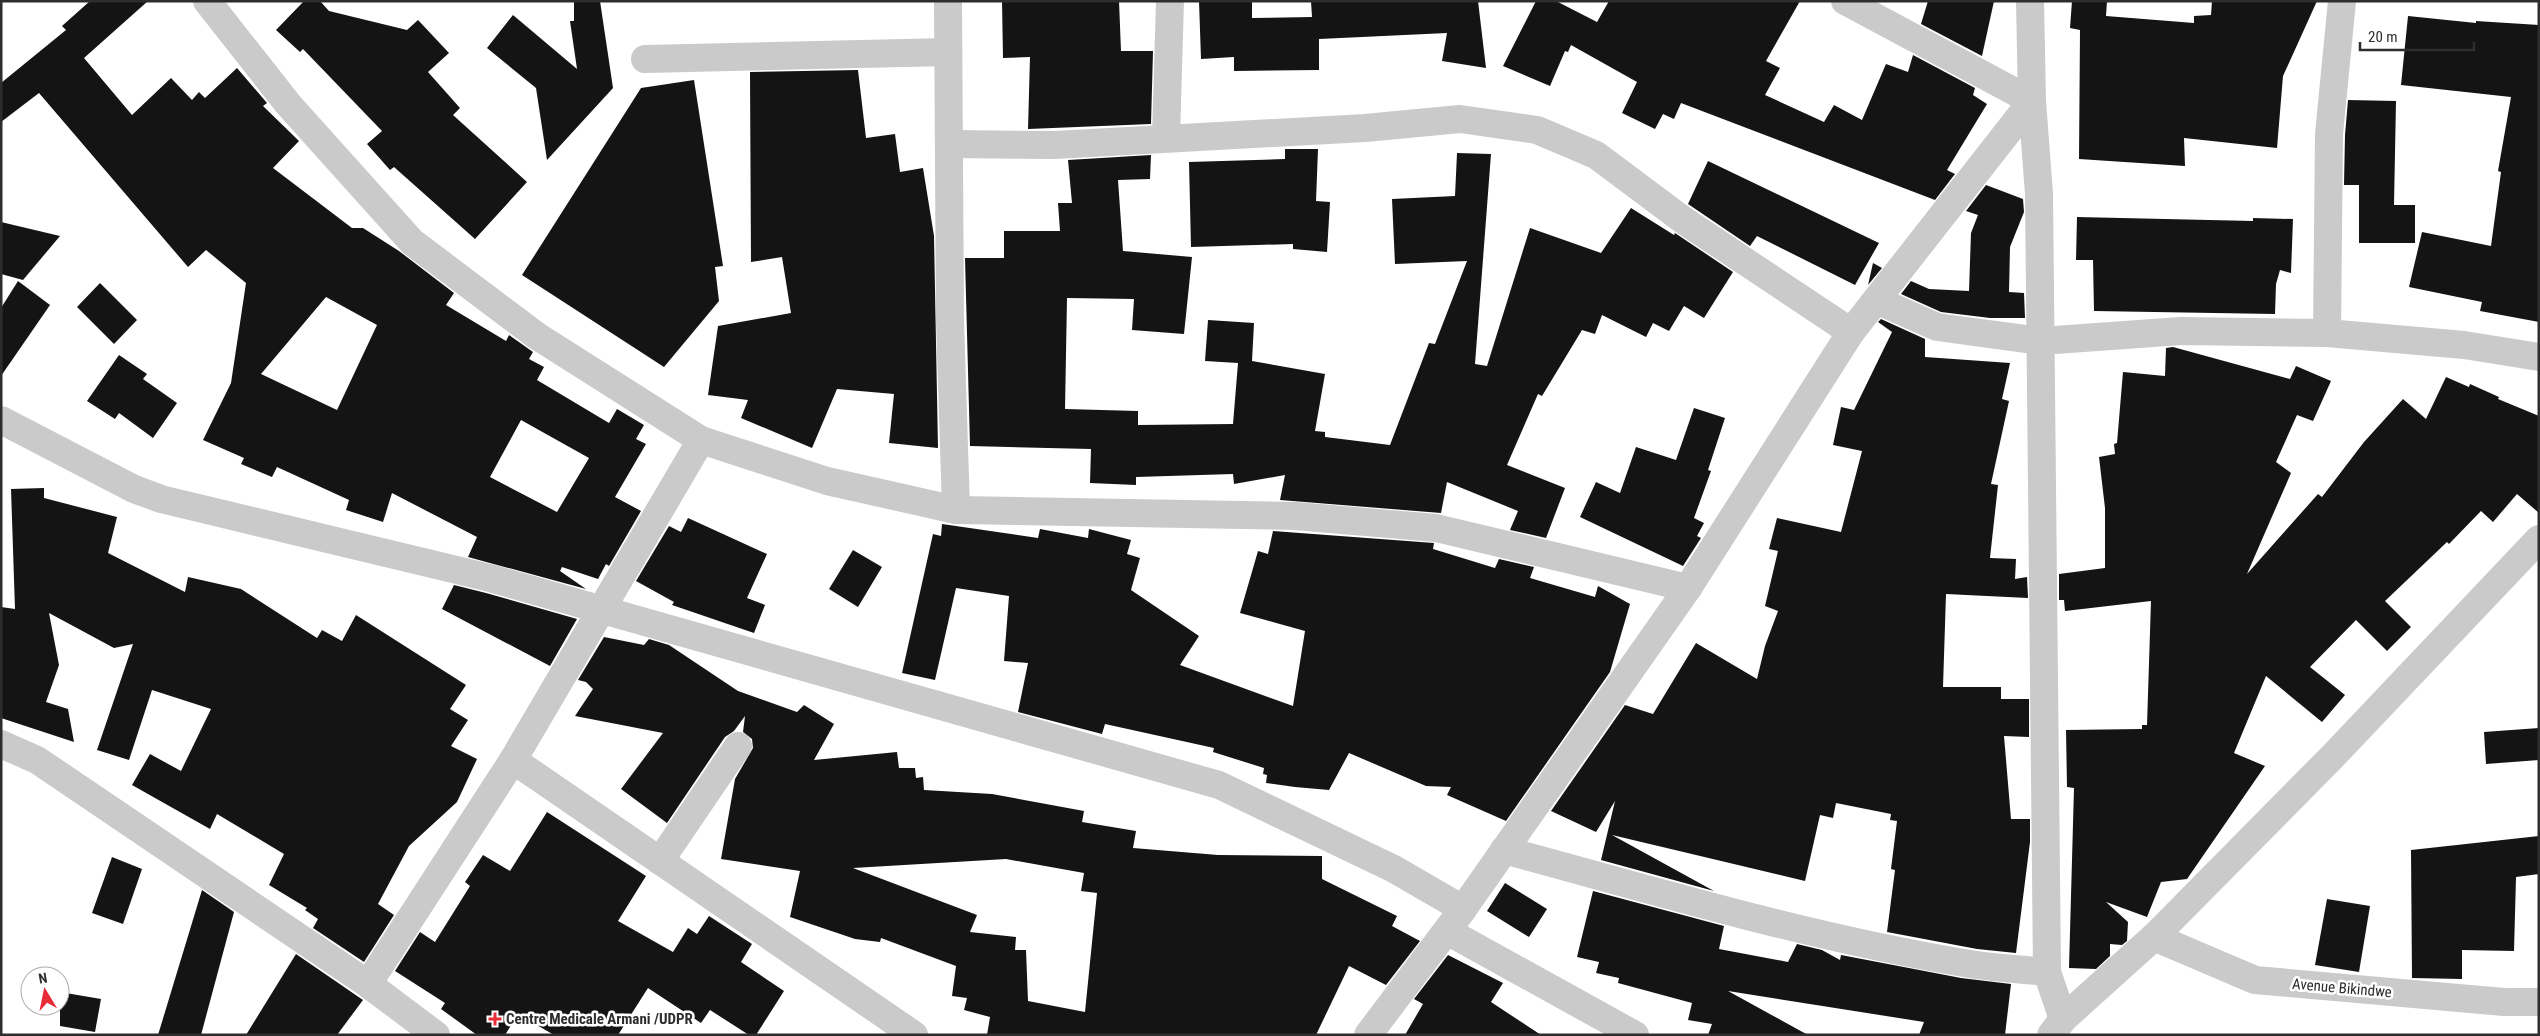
<svg xmlns="http://www.w3.org/2000/svg" width="2540" height="1036" viewBox="0 0 2540 1036" font-family="'Roboto Condensed',sans-serif">
  <style>
    .building { fill: #141414; fill-rule: evenodd }
    .lines { fill: none; stroke-linecap: round; stroke-linejoin: round }
    .minor { stroke: #cacaca; stroke-width: 28 }
    .poi-dot { fill: #e72c38; stroke: #fff; stroke-width: 2 }
    .labels { text-anchor: middle; dominant-baseline: central; stroke-width: 5; stroke-linejoin: round; paint-order: stroke }
    .street-label { font-size: 15px; fill: #2d2d2d; stroke: #fff }
    .poi-label { font-size: 15px; font-weight: bold; fill: #2d2d2d; stroke: #fff; text-anchor: start }
  </style>
  <rect width="100%" height="100%" fill="#fff"/>
  <g class="building">
    <path d="M90 1H148L84 58 132 115 171 78 192 100 199 92 205 98 237 68 267 103 263 106 299 141 273 168 352 228H363L399 251 454 293 446 305 506 341 509 335 533 352 529 359 544 367 537 380 609 423 617 409 644 425 636 439 646 444 615 497 641 511 609 566 606 564 598 579 562 567 560 571 586 589 468 557 477 537 392 493 383 522 346 510 349 500 277 467 272 477 241 464 244 458 203 440 231 383 246 283 206 250 188 267 39 93 1 122V83L66 30 62 26ZM326 297 377 325 337 410 261 374ZM521 420 589 458 557 512 490 477Z"/>
    <polygon points="304,1 320,1 329,11 407,30 418,20 449,53 428,72 460,108 453,115 527,182 475,239 394,167 390,170 367,144 382,131 303,49 300,52 276,30"/>
    <polygon points="574,1 600,1 613,88 547,160 536,88 487,48 513,15 577,69 570,21 574,21"/>
    <polygon points="1002,1 1119,1 1121,51 1153,51 1151,124 1028,129 1030,57 1003,58"/>
    <polygon points="1199,1 1252,1 1252,18 1312,17 1311,1 1478,1 1486,68 1442,61 1447,33 1319,39 1319,70 1234,71 1234,57 1201,59"/>
    <polygon points="1536,1 1556,1 1597,22 1609,1 1800,1 1766,61 1780,68 1765,95 1824,122 1834,105 1862,120 1886,64 1908,72 1913,55 1975,88 1973,95 1987,104 1947,170 1955,174 1935,200 1681,103 1674,119 1663,114 1655,129 1622,113 1637,82 1571,45 1568,52 1565,51 1550,86 1503,66"/>
    <polygon points="1928,1 1994,1 1982,56 1921,24"/>
    <polygon points="2072,1 2107,1 2106,16 2194,23 2194,16 2211,15 2212,1 2317,1 2283,76 2277,148 2184,138 2185,166 2079,159 2080,30 2070,28"/>
    <polygon points="2408,16 2476,23 2476,21 2539,25 2539,322 2480,311 2482,302 2409,287 2422,232 2491,246 2501,172 2498,171 2511,97 2401,85"/>
    <polygon points="858,70 866,138 895,134 900,172 923,168 934,236 938,448 889,443 894,394 837,389 812,448 741,418 748,400 708,395 718,326 791,313 782,257 751,262 750,72"/>
    <polygon points="694,80 723,266 715,267 719,301 664,367 522,275 641,88"/>
    <polygon points="2348,100 2396,101 2394,205 2415,205 2415,243 2359,243 2359,185 2344,185 2345,135"/>
    <polygon points="1285,149 1318,149 1316,201 1330,202 1327,252 1293,249 1293,244 1191,247 1189,162 1285,159"/>
    <polygon points="1457,153 1491,154 1475,364 1487,366 1530,228 1601,253 1631,208 1674,235 1675,233 1733,272 1704,318 1684,306 1669,331 1653,323 1646,337 1602,315 1595,334 1582,330 1542,396 1538,394 1507,465 1565,488 1546,538 1510,530 1518,511 1447,482 1441,513 1280,500 1285,475 1234,484 1233,474 1136,477 1136,485 1090,483 1091,449 970,446 965,258 1004,258 1004,231 1060,231 1058,203 1072,203 1068,160 1151,155 1150,179 1118,180 1123,251 1192,257 1184,334 1132,330 1134,299 1067,298 1065,409 1138,411 1138,425 1233,424 1238,363 1205,361 1208,320 1254,323 1252,361 1325,374 1315,431 1325,432 1325,437 1390,445 1429,343 1435,344 1467,261 1395,264 1392,199 1455,196"/>
    <polygon points="1708,161 1879,243 1855,285 1757,236 1750,246 1688,204"/>
    <polygon points="1986,185 2023,199 2024,212 2010,247 2009,292 2024,293 2025,318 1990,318 1941,312 1901,294 1911,281 1929,289 1969,291 1971,233 1978,215 1966,211"/>
    <polygon points="2077,217 2253,221 2253,218 2293,219 2291,273 2280,270 2276,284 2275,314 2094,311 2093,260 2076,260"/>
    <polygon points="1,222 60,236 23,280 1,274"/>
    <polygon points="1873,263 1882,268 1868,285"/>
    <polygon points="18,281 50,305 1,376 1,308"/>
    <polygon points="100,283 137,320 114,344 77,307"/>
    <polygon points="1881,319 1925,339 1925,357 2010,363 2002,399 2009,401 1991,484 1998,485 1990,558 2016,559 2015,579 2027,577 2028,598 1946,594 1943,687 2001,687 2001,699 2029,699 2029,737 2004,736 2011,819 2030,819 2030,842 2016,953 1977,949 1887,932 1895,870 1891,869 1897,821 1890,820 1891,814 1836,803 1833,818 1820,815 1805,881 1612,835 1714,891 1601,860 1615,801 1596,832 1551,811 1625,705 1653,714 1696,643 1757,679 1765,646 1778,611 1765,606 1778,551 1769,549 1777,518 1841,532 1862,451 1833,445 1841,407 1854,410 1892,332 1878,322"/>
    <polygon points="2173,347 2290,379 2296,366 2331,381 2313,421 2297,415 2276,462 2291,473 2247,574 2318,494 2322,497 2364,442 2403,399 2426,419 2446,377 2469,387 2470,384 2499,397 2498,399 2539,416 2539,513 2517,494 2493,522 2481,511 2449,544 2447,542 2385,601 2411,627 2387,651 2356,620 2310,667 2345,695 2322,722 2266,676 2234,753 2265,766 2187,879 2161,882 2147,917 2106,902 2128,922 2127,941 2122,945 2110,944 2110,956 2096,969 2069,968 2074,788 2067,787 2066,730 2142,729 2142,725 2147,725 2151,601 2065,611 2064,600 2059,600 2059,574 2105,568 2105,508 2099,457 2115,454 2114,444 2117,443 2123,372 2165,376 2166,348"/>
    <polygon points="119,355 147,374 143,379 177,403 153,438 119,413 115,419 87,401"/>
    <polygon points="1694,408 1725,418 1708,470 1711,471 1694,518 1704,523 1697,536 1701,538 1683,566 1580,517 1596,482 1620,493 1636,447 1676,460"/>
    <polygon points="44,488 44,498 117,517 108,553 185,592 188,577 241,589 317,638 322,630 342,641 356,615 466,685 450,709 468,720 451,746 477,759 457,802 409,846 378,904 394,915 364,962 313,928 318,919 305,910 307,908 269,885 284,854 217,814 210,829 132,785 150,754 181,771 211,709 152,690 129,760 97,750 133,644 114,648 49,613 59,665 46,702 68,709 74,742 1,718 1,607 15,609 11,489"/>
    <polygon points="688,518 767,554 747,598 765,605 754,633 672,605 674,602 636,581 669,526 681,532"/>
    <polygon points="942,524 1038,538 1040,529 1088,538 1089,529 1131,540 1127,554 1140,558 1131,590 1199,636 1180,665 1293,706 1305,631 1240,613 1258,551 1268,554 1273,531 1434,543 1433,549 1495,568 1499,559 1534,567 1530,578 1595,597 1598,586 1630,604 1610,672 1506,821 1447,795 1451,787 1426,786 1349,753 1329,790 1295,787 1266,783 1267,775 1263,774 1264,768 1213,752 1214,748 1105,724 1102,734 1018,712 1028,663 1004,661 1009,596 956,588 935,680 902,673 933,534 941,536"/>
    <polygon points="853,550 882,567 858,607 829,589"/>
    <polygon points="454,585 486,593 577,619 550,666 442,609"/>
    <path d="M604 637 644 645 649 639 669 645 738 691 797 712 804 705 834 724 814 760 897 752 899 768H915L916 778 923 777 924 790 992 794 1084 811 1082 822 1136 831 1133 848 1218 855 1322 856V879L1397 916 1392 926 1420 941 1386 985 1349 966 1316 1035H987L990 1017 964 1010 967 998 952 996 956 966 881 938 880 942 855 939 790 917 800 871 721 859 735 779 753 748 752 739 743 732 745 716 734 731 725 737 667 823 621 789 663 733 575 716 593 689 586 682 578 680ZM1006 859 1084 873 1081 891 1097 893 1085 1012 1028 1001 1026 950H1015L1016 937 970 932 977 915 853 868Z"/>
    <polygon points="2539,728 2539,760 2486,764 2484,732"/>
    <polygon points="547,812 646,876 618,921 673,952 688,928 697,934 709,916 752,944 741,962 784,991 756,1035 749,1035 710,1010 701,1023 648,988 618,1035 554,1035 518,1014 505,1035 477,1035 441,1009 445,1003 395,971 420,932 435,942 470,886 465,882 483,855 510,871"/>
    <polygon points="2539,836 2539,874 2516,877 2514,951 2462,950 2462,979 2412,978 2411,850"/>
    <polygon points="112,857 142,869 123,924 92,913"/>
    <polygon points="1505,883 1547,909 1529,937 1487,911"/>
    <polygon points="202,890 234,912 201,1035 158,1035"/>
    <polygon points="1593,891 1724,926 1719,949 1788,962 1797,944 1822,950 1840,960 1841,955 1961,978 2011,984 2005,1035 1919,1035 1924,1022 1728,991 1808,1035 1708,1035 1712,1024 1688,1020 1692,1003 1618,983 1619,978 1596,973 1599,962 1577,957"/>
    <polygon points="2327,899 2370,906 2359,972 2315,965"/>
    <polygon points="296,954 363,1000 337,1035 246,1035"/>
    <polygon points="1448,955 1503,983 1491,1002 1541,1035 1405,1035 1423,1004 1414,999"/>
    <polygon points="60,992 101,999 95,1032 60,1026"/>
  </g>
  <g class="lines">
    <g class="minor">
      <polyline points="207,1 288,104 412,242 537,336 701,440 827,481 956,510 1295,516 1436,528 1688,588"/>
      <polyline points="948,1 950,321 956,510"/>
      <polyline points="2030,1 2032,101 2039,194 2047,972 2063,1019"/>
      <polyline points="645,59 948,52"/>
      <polyline points="1166,137 1170,1"/>
      <polyline points="949,144 1055,145 1365,128 1460,119 1537,130 1596,155 1683,220 1851,332"/>
      <polyline points="1876,300 1937,327 2041,341 2181,331 2327,333 2464,345 2539,357"/>
      <polyline points="2327,333 2329,134 2342,1"/>
      <polyline points="1,420 134,489 161,499 490,578 1219,785 1394,869 1463,909"/>
      <polyline points="1,744 37,760 368,984 436,1035"/>
      <polyline points="513,760 914,1035"/>
      <path d="M1504 850C1656 891 1808 937 1964 963 1991 968 2019 969 2047 972"/>
      <polyline points="660,861 738,746"/>
      <polyline points="1447,931 1635,1035"/>
      <polyline points="2154,937 2255,980 2504,1002 2539,1002"/>
      <polyline points="368,984 513,760 701,440"/>
      <polyline points="1368,1035 1463,909 1688,588 1851,332 2032,101 1845,1"/>
      <polyline points="2051,1035 2063,1019 2154,937 2333,756 2539,539"/>
    </g>
  </g>
  <path class="poi-dot" d="M492.5 1011.5h5v5h5v5h-5v5h-5v-5h-5v-5h5z"/>
  <g class="labels">
    <g class="street-label">
      <text transform="translate(2342 988) rotate(5)">Avenue Bikindwe</text>
    </g>
    <g class="poi-label">
      <text x="506" y="1019">Centre Medicale Armani /UDPR</text>
    </g>
  </g>
  <rect width="2540" height="1036" fill="none" stroke="#2d2d2d" stroke-width="5"/>
  <g transform="translate(45 991) rotate(350)"><circle r="24" fill="#ffffff" stroke="#ababab"/>
  <path d="M0-4L9 19L0 12L-9 19Z" fill="#e72c38"/>
  <text y="-8" font-size="14" font-weight="bold" text-anchor="middle" fill="#2d2d2d">N</text>
  </g>
  <path d="M2360 42v8h114v-8" fill="none" stroke="#2d2d2d" stroke-width="2.5"/>
  <text x="2368" y="42" font-size="15" fill="#2d2d2d" stroke="#ffffff" stroke-width="4" paint-order="stroke">20 m</text>
</svg>
